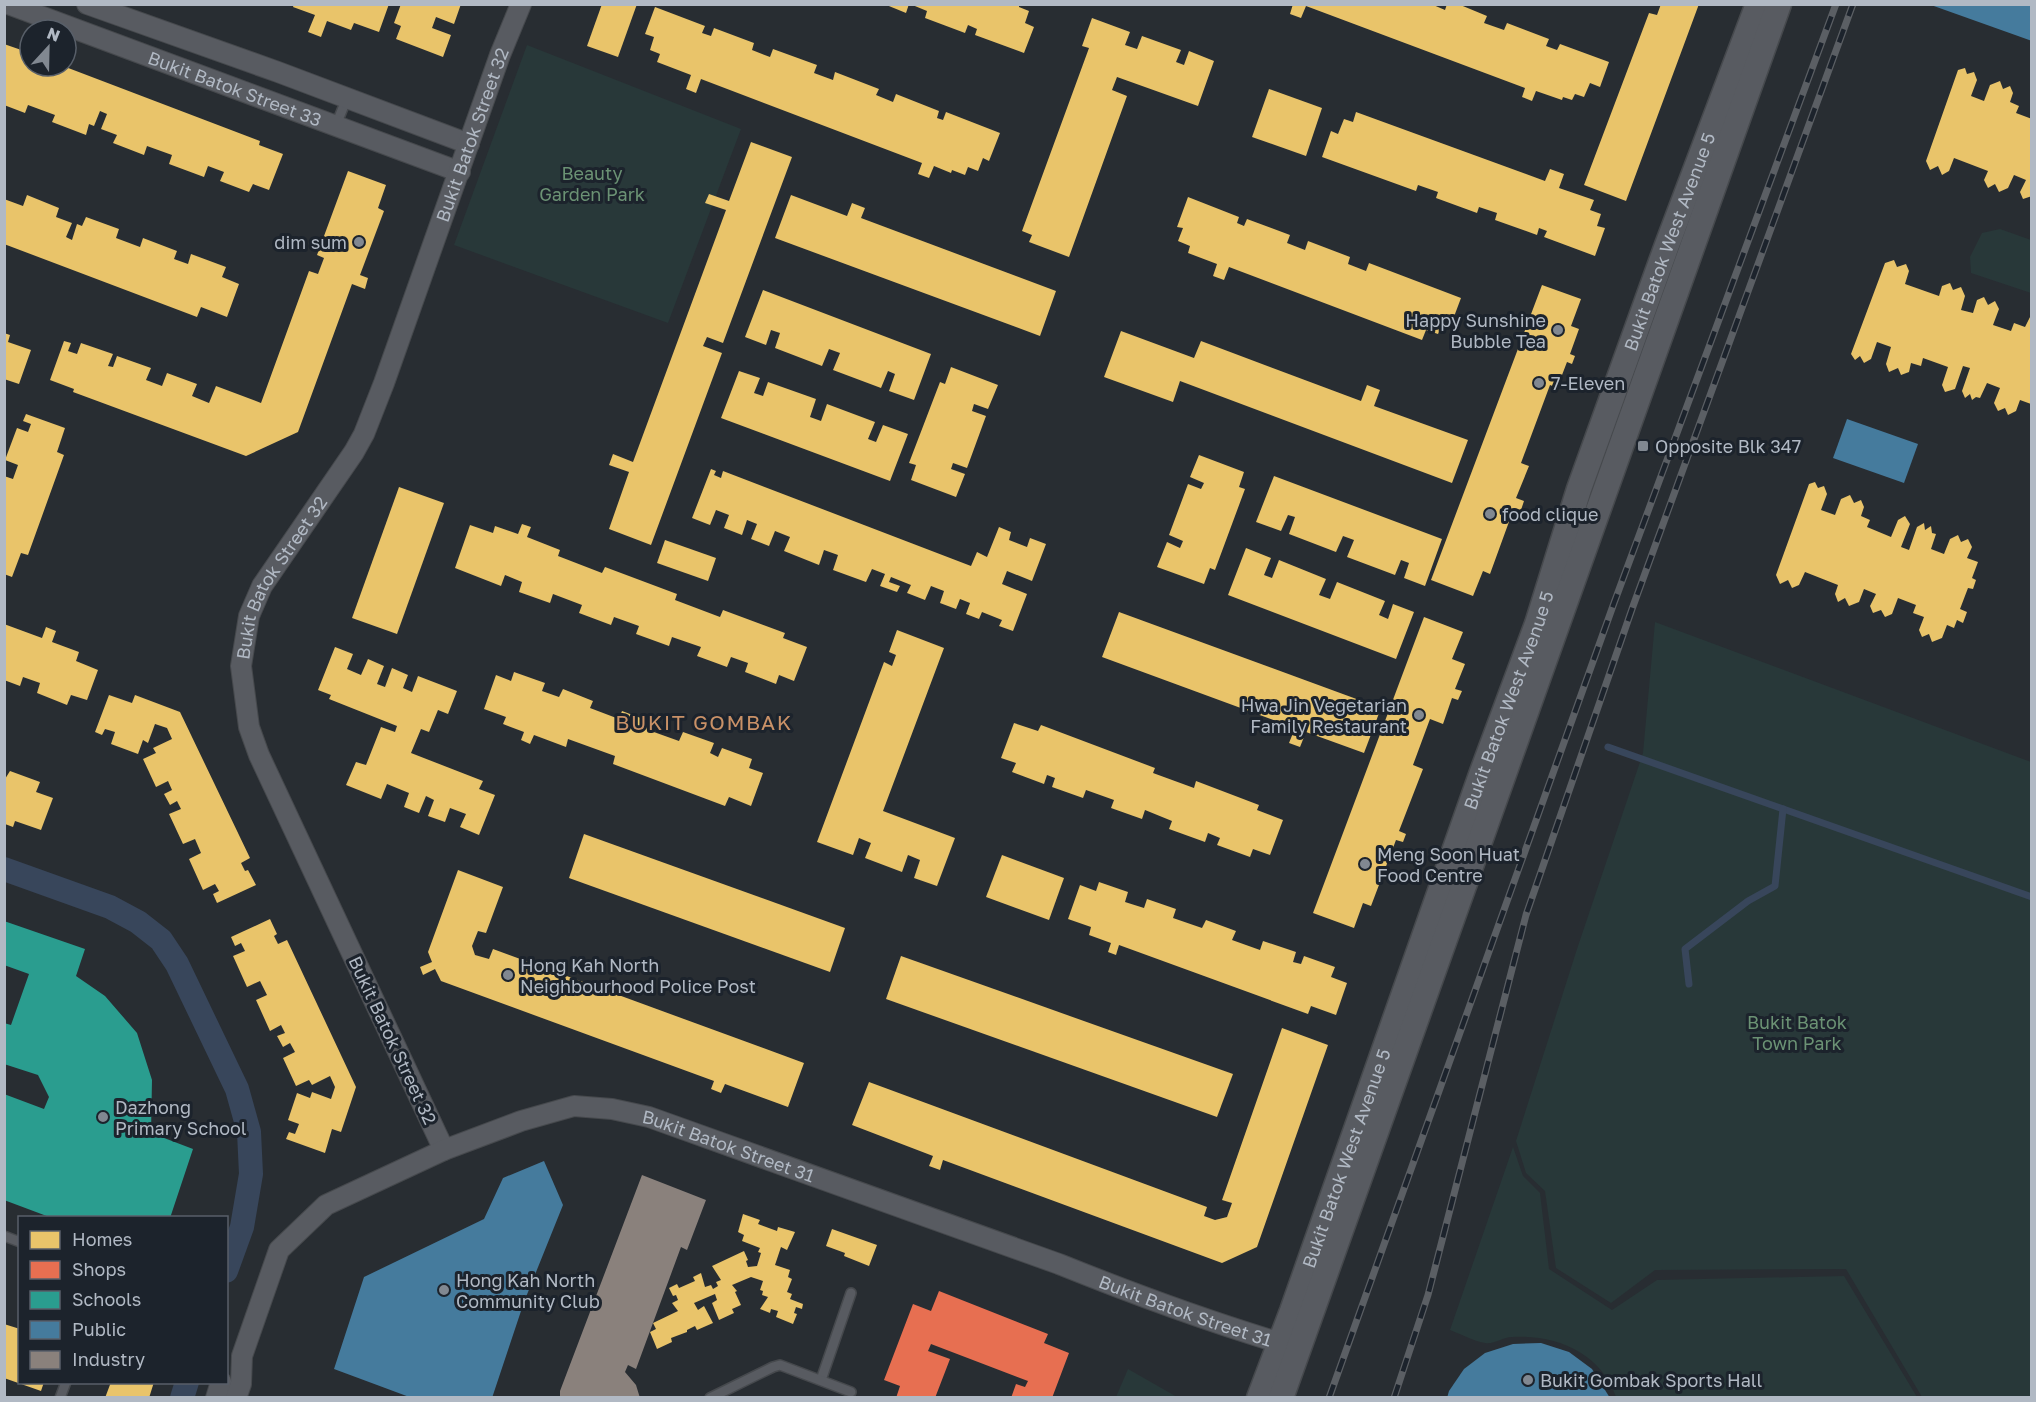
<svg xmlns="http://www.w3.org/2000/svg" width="2036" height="1402" viewBox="0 0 2036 1402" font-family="'Golos Text',sans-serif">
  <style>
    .green { fill: #283839 }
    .homes { fill: #e9c46a }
    .shops { fill: #e76f51 }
    .schools { fill: #2a9d8f }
    .public { fill: #457b9d }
    .industry { fill: #8a817c }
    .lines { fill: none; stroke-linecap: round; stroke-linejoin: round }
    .stream { stroke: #38465b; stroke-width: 7 }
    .canal { stroke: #38465b; stroke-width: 24 }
    .service-casing { stroke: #46494d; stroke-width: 12 }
    .minor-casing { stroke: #46494d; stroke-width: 22 }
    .tertiary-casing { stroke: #46494d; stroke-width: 27 }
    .service { stroke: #585b61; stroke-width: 9 }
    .minor { stroke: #585b61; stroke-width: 20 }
    .tertiary { stroke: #585b61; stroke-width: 24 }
    .rail-casing { stroke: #5b5f64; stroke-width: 7 }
    .rail { stroke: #1c232c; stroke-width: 4.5; stroke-dasharray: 14; stroke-linecap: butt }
    .poi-dot { fill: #818891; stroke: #1c232c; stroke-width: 2 }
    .labels { text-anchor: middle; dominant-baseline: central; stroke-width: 6; stroke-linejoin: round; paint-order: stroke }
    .street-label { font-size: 18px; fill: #b1b9c4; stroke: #1c232c }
    .park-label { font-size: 18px; fill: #6b9274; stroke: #1c232c }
    .poi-label { font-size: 18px; fill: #b1b9c4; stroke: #1c232c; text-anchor: start }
    .quarter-label { font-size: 21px; letter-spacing: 1.5px; fill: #c99167; stroke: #1c232c }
  </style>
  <rect width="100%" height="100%" fill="#282d32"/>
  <g class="green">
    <polygon points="527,45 741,129 668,323 454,245"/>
    <polygon points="2000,229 2031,240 2031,293 1971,273 1970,257 1982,233"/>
    <polygon points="1655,622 2031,762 2031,1397 1922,1397 1846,1269 1655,1270 1611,1303 1556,1268 1545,1191 1526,1173 1516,1141 1577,949 1643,753"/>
    <path d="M1513 1147 1523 1176 1540 1193 1549 1269 1612 1310 1657 1280 1844 1276 1917 1397H1616C1601 1353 1556 1334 1512 1337 1503 1337 1493 1345 1485 1343 1473 1341 1461 1334 1450 1330Z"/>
    <polygon points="1128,1369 1177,1397 1116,1397"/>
  </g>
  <g class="homes">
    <polygon points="294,4 389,4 379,32 354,23 351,30 327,21 321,37 308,32 315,15 293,7"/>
    <polygon points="401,4 461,4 454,24 436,17 432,28 451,35 443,57 396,39 401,26 394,23"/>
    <polygon points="602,4 637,4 618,57 587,46"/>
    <polygon points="884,4 909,4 906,13"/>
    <polygon points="910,4 1019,4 1019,7 1029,11 1025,23 1034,27 1024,53 975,35 977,29 968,25 965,33 925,18 927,11"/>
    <polygon points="1293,4 1431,4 1445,10 1447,4 1458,4 1487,16 1484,23 1504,30 1507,23 1549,39 1546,46 1557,50 1560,44 1609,62 1600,87 1590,83 1584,97 1575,94 1572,100 1563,97 1562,100 1536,91 1532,101 1522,97 1525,88 1306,6 1301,18 1290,14"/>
    <polygon points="1661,4 1699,4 1626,201 1584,185 1649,13 1657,15"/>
    <polygon points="655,7 705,26 702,33 711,36 714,28 754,43 752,50 770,57 773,49 817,65 814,73 833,80 835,72 879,89 876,95 893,102 896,94 939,111 937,118 943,120 946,112 1000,133 989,161 983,158 978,171 968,167 965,175 952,170 951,173 934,166 929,178 918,174 922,163 701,79 696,93 686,89 691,75 657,62 660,54 650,50 654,37 645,34"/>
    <polygon points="1092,18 1130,32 1125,45 1137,49 1142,36 1181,50 1176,62 1184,65 1189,51 1214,61 1198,106 1117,77 1112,90 1127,96 1069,257 1029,242 1032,235 1022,231 1089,48 1082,46"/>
    <polygon points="4,44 30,53 30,66 63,66 260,141 259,145 283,154 269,190 253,184 249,192 220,181 224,172 208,166 204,177 169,164 172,155 147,146 144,155 113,143 117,135 101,129 107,114 100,111 94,126 89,124 86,135 52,122 55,115 28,105 25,113 4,105"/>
    <polygon points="1965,68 1967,74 1974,72 1977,80 1971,96 1984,101 1990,85 2000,81 2003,89 2010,86 2013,93 2010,102 2019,106 2016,113 2032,119 2032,196 2023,199 2020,192 2026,180 2014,175 2008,188 1999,192 1995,184 1988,188 1984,180 1988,171 1954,158 1949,171 1942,175 1938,166 1930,170 1926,161 1958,70"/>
    <polygon points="1269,89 1322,108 1306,156 1252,137"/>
    <polygon points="1356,112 1545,181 1550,169 1564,174 1559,188 1594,200 1590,210 1601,214 1597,226 1605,228 1595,256 1544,237 1547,231 1539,228 1537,235 1495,220 1497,213 1479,207 1477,213 1436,198 1438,192 1418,185 1416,191 1322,157 1331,131 1338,134 1344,119 1353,122"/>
    <polygon points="751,142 792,157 723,343 707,337 703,346 722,353 651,545 609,529 629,472 609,465 613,454 633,462 726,210 705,203 709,194 729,201"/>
    <polygon points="348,171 386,185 378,208 384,211 360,275 368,278 365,289 352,284 298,432 246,456 73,392 74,389 50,380 64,341 71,343 68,351 77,354 81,343 113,354 108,366 113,367 117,356 151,368 146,380 162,386 167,373 197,384 192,396 209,403 216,386 261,403 309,271 318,274 324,258 317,255"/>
    <polygon points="27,195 59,208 56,217 72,223 66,237 72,240 77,224 82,226 86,217 119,229 116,238 140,247 143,238 177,251 174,259 188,264 191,254 226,267 222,277 239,284 227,317 201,307 197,317 4,244 4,199 23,206"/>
    <polygon points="791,195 847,216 852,203 865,208 861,218 1056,291 1040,336 775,238"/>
    <polygon points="1188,197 1239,217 1237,223 1244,226 1247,219 1290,235 1287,243 1305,250 1308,241 1350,257 1348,264 1366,271 1369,263 1461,298 1452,322 1444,319 1438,334 1426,330 1422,340 1229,267 1224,280 1213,276 1217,264 1188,253 1190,246 1178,241 1183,228 1177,227"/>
    <polygon points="1894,260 1897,267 1906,264 1909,271 1905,284 1939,296 1942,286 1950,283 1953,290 1961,287 1965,296 1961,310 1973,313 1977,300 1984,297 1988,305 1995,301 1999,309 1993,325 2011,331 2014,323 2025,327 2032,313 2031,404 2020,400 2016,411 2008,415 2005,408 1998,411 1994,403 2000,388 1987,383 1980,398 1976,397 1972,400 1970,394 1965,398 1962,391 1970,368 1963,366 1955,389 1945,392 1942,385 1948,367 1923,358 1921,366 1911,363 1909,372 1901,375 1898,368 1889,372 1886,364 1891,347 1877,342 1871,359 1864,363 1860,356 1855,360 1851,354 1885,263"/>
    <polygon points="1542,285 1581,299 1571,326 1579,329 1570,354 1575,356 1572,364 1567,362 1557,388 1550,385 1521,463 1529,466 1516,498 1524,501 1521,510 1514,508 1490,574 1483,571 1473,596 1431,580"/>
    <polygon points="763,290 931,354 914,400 889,391 895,374 888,371 881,388 833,370 840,353 829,349 822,366 775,348 780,333 771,330 766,345 745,337"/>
    <polygon points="1121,331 1194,358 1201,341 1361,401 1367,385 1380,390 1374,406 1468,440 1452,483 1180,381 1173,402 1104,377"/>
    <polygon points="4,333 10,335 8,342 31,350 19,384 4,379"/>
    <polygon points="951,367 998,385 988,409 974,404 972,411 986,416 967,468 953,463 951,469 965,474 956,497 911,480 916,465 909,463 940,382 945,384"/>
    <polygon points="739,371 760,378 754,393 763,396 768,382 816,399 810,417 821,421 827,404 875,422 868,439 876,442 883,425 908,434 890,481 721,418"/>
    <polygon points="26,414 65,428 57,452 64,455 28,555 21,553 12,577 4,574 4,476 13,479 18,465 5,460 17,428 28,432 31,424 23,421"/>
    <polygon points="1199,455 1244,472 1239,487 1245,489 1215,570 1210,568 1204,584 1157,567 1167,542 1180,548 1183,541 1169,535 1188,484 1201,489 1204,483 1190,477"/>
    <polygon points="711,469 716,471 714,475 721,478 723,471 971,566 977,552 987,557 999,527 1011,532 1009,540 1027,547 1030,538 1046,544 1032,581 1007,571 1002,584 1027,594 1013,631 999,626 1002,620 982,612 979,619 966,614 970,603 960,599 956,609 940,603 944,591 931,586 925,600 907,593 911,585 891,577 889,582 900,586 897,592 880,586 885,574 872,569 866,582 833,570 838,555 824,550 819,565 784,551 790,537 775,531 769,546 751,539 757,524 747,520 742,535 724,528 729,515 716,510 710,525 692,518"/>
    <polygon points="1274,476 1442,539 1425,586 1404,578 1409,563 1401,560 1395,575 1347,557 1354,540 1343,536 1336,552 1289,534 1295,517 1288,515 1281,531 1256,522"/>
    <polygon points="1815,482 1818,488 1824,486 1827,494 1821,510 1835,515 1841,499 1850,495 1854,503 1861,500 1864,507 1861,516 1870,520 1867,527 1891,537 1898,520 1905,516 1910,524 1901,547 1909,550 1917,527 1924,523 1925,530 1931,526 1932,533 1936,534 1931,549 1944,554 1950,539 1958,535 1961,542 1968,539 1972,547 1967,558 1978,562 1972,578 1976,580 1973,589 1968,588 1960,609 1967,612 1963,623 1957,620 1954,628 1947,625 1942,638 1932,642 1929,634 1922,637 1919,630 1924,617 1913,613 1916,605 1898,598 1892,614 1885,617 1881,610 1873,613 1870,606 1876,594 1864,589 1859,602 1849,606 1845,598 1838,602 1835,594 1838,585 1805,572 1799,585 1792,588 1788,580 1780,584 1776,575 1809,484"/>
    <polygon points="399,487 444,503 397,634 352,618"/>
    <polygon points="522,524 531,527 527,537 560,550 558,556 602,573 605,567 677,594 675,600 720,617 723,610 785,633 783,638 807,647 794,681 779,675 776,684 745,672 748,663 731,657 727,667 697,656 701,647 672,637 669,646 636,634 639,626 614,617 611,625 579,613 582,605 553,594 550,603 519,592 522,582 505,575 501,586 455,568 470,525 493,533 495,526 518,534"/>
    <polygon points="665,540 716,558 708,581 657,563"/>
    <polygon points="1246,548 1271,558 1264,575 1272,578 1279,560 1326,579 1319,595 1330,599 1337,582 1385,601 1379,615 1388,619 1393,604 1414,612 1396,659 1228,595"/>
    <polygon points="1119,612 1381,708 1364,753 1306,732 1300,747 1289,743 1295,728 1102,657"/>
    <polygon points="1424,617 1463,632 1452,659 1465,664 1455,689 1462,691 1458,700 1452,698 1443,724 1430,719 1413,765 1423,769 1399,831 1406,834 1403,842 1396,840 1371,906 1363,903 1354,928 1313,913"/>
    <polygon points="4,624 42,638 46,627 56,631 52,642 79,652 76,661 98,670 87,700 71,695 67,705 37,693 40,683 23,677 20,686 4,680"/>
    <polygon points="897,630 944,648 883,811 955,838 937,886 914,878 920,860 908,855 902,872 865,858 871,843 859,838 853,855 817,842 884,662 892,666 896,655 889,652"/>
    <polygon points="335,647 353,654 347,669 361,675 368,659 384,666 377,684 385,687 392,668 408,675 403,688 412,692 418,676 457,691 448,714 438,710 429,732 421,729 411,753 483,781 479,789 495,795 479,835 460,827 466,814 450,808 445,822 428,816 434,800 426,796 419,813 404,807 409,793 387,784 381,799 346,785 356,762 366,765 381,727 395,732 397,726 329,699 331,695 318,690"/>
    <polygon points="514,672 545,683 542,691 559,697 563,689 593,701 590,708 619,719 622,711 654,723 651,731 679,741 683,732 714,743 710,753 718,757 722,748 752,759 749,768 763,773 751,806 729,797 725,806 613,764 615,756 568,739 566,747 534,735 530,744 521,740 524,732 503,724 506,717 484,709 496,675 511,681"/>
    <polygon points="109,695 132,703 135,695 180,712 250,858 241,863 245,871 248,870 256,885 217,903 213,894 219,891 215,884 203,890 189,859 201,853 195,839 183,844 169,814 181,809 177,801 170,805 164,794 172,790 168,781 156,787 143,759 156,753 153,748 172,739 167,728 155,724 148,743 143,740 138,754 111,744 115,732 105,729 102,735 95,732"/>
    <polygon points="1014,723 1038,731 1041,725 1155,768 1153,773 1194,788 1196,781 1259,805 1257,810 1283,820 1270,855 1253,849 1250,857 1217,845 1220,838 1208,833 1205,842 1169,829 1172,821 1145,810 1142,819 1111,808 1114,800 1086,790 1083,798 1052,787 1055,778 1047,775 1044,784 1012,772 1016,763 1001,758"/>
    <polygon points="10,771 40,782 36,792 53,798 41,830 15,821 13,827 5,824 5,779"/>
    <polygon points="584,834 845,928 830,972 569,878"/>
    <polygon points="1002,855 1064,878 1049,920 986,897"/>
    <polygon points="458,870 503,887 486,933 478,931 472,946 475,955 489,959 493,949 804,1063 788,1107 725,1084 721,1093 711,1089 714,1081 441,981 435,969 423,975 420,967 432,962 428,952"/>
    <polygon points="1099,882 1128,892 1125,902 1144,908 1147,899 1176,909 1173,918 1202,928 1206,920 1236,931 1232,940 1260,950 1263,941 1296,952 1293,962 1301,964 1304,956 1335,967 1331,977 1347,983 1336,1015 1311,1006 1308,1014 1119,945 1116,955 1108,952 1111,943 1089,935 1091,927 1068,919 1080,885 1096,891"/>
    <polygon points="270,919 277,934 274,936 278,944 287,940 356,1087 341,1132 332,1129 325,1153 286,1139 289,1132 295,1134 299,1124 288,1120 297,1093 310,1098 312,1092 331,1099 335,1087 330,1076 312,1085 309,1080 296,1086 283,1058 295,1052 290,1043 283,1047 277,1036 285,1033 281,1025 270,1031 256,1000 267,995 260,981 247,987 233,956 245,951 241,943 235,946 231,937"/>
    <polygon points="901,956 1233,1074 1217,1117 886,999"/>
    <polygon points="1282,1028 1328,1045 1257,1247 1222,1263 943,1160 940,1170 929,1166 933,1156 852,1125 869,1082 1207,1207 1204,1216 1215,1220 1227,1217 1232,1203 1222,1200"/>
    <polygon points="743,1214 760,1220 758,1224 777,1231 778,1227 795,1232 787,1250 781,1247 775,1265 790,1270 788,1277 792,1279 787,1292 792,1294 790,1299 803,1304 802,1309 796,1307 794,1313 797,1314 793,1324 776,1317 778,1311 771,1309 770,1313 760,1309 768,1297 762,1295 763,1291 760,1290 763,1281 751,1277 732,1285 737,1291 735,1292 741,1305 732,1309 734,1313 719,1320 712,1303 717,1300 715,1294 694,1303 698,1310 704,1306 713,1323 697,1330 695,1326 687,1330 687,1332 671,1338 672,1342 657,1349 650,1332 656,1329 653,1323 678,1311 672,1303 678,1300 676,1295 673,1296 669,1288 677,1284 679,1288 695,1281 693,1277 701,1273 705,1287 711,1285 713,1289 718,1286 716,1282 721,1280 712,1266 744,1251 748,1260 746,1261 748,1267 757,1266 761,1253 758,1252 760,1248 742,1241 744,1235 738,1232"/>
    <polygon points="832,1229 877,1245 869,1266 844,1256 845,1253 826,1246"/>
    <polygon points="4,1324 20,1329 20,1382 44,1382 41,1391 4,1378"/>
    <polygon points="111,1382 154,1382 149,1398 105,1398"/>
  </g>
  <polygon class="shops" points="939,1291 1048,1334 1044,1343 1069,1353 1052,1398 1011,1398 1016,1384 1025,1387 1028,1381 931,1344 928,1351 950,1359 935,1398 896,1398 900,1386 884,1380 913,1304 931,1311"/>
  <polygon class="schools" points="4,921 85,949 76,976 105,996 137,1033 152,1080 151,1133 193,1149 170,1218 52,1218 4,1200 4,1094 44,1109 49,1097 38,1075 4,1064 4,1023 11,1025 29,974 4,965"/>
  <g class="public">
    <polygon points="1931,4 2032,4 2032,41 1931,5"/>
    <polygon points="1847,419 1918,444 1904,483 1833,458"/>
    <polygon points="544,1161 563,1205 524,1302 492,1398 412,1398 334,1369 364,1277 484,1219 503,1178"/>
    <polygon points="1541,1343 1569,1352 1592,1369 1610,1398 1447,1398 1449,1391 1464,1369 1485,1353 1513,1344"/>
  </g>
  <polygon class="industry" points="642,1175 706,1200 687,1250 681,1247 636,1369 628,1365 625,1372 636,1385 640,1398 560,1398 560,1391"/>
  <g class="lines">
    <g class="stream">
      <polyline points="1608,747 2032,897"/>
      <polyline points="1689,984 1685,949 1748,901 1775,886 1783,809"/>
    </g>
    <g class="canal">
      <polyline points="4,869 110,907 138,922 161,940 177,964 237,1089 249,1132 251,1174 242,1227 226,1271"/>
      <polyline points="182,1398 187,1382"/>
    </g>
    <defs>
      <g id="service">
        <polyline points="336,125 347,98"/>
        <polyline points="4,1236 20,1242"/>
        <polyline points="821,1380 851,1293"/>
        <polyline points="60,1398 66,1382"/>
        <polyline points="710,1398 773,1367 780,1365 851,1392"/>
      </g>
      <g id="minor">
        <path id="s1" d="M8 4 460 172"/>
        <polyline points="87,4 278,72 469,144"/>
        <path id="s2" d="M444 1150 259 755 249 727 241 666 249 616 262 586 354 452 364 434 384 383 500 55 521 4"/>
        <polyline points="216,1398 221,1382"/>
        <path id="s3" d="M236 1398 241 1384 242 1356 279 1250 326 1205 444 1150 521 1121 574 1106 612 1109 649 1117 1059 1264C1136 1295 1215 1324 1294 1347"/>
      </g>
      <g id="tertiary">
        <path id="s4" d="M1259 1398 1292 1311 1482 772 1537 624 1579 489 1667 245 1758 4"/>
        <polyline points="1281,1398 1779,4"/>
      </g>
    </defs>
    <use href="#service" class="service-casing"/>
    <use href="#minor" class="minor-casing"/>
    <use href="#tertiary" class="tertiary-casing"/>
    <use href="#service" class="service"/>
    <use href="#minor" class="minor"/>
    <use href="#tertiary" class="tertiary"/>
    <defs>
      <g id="rail">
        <polyline points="1329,1398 1614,603 1836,4"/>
        <polyline points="1394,1398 1428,1295 1526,915 1632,609 1853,4"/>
      </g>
    </defs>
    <use href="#rail" class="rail-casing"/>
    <use href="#rail" class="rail"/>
  </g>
  <g class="poi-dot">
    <circle cx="359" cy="242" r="6"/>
    <circle cx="1558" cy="330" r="6"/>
    <circle cx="1539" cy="383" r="6"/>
    <rect x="1637" y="440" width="12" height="12" rx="3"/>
    <circle cx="1490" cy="514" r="6"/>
    <circle cx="1419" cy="715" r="6"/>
    <circle cx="1365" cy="864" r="6"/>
    <circle cx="508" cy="975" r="6"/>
    <circle cx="103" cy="1117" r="6"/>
    <circle cx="444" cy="1290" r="6"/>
    <circle cx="1528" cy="1380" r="6"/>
  </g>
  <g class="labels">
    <g class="street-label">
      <text stroke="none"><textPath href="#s1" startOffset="242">Bukit Batok Street 33</textPath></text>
      <text stroke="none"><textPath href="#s2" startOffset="1112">Bukit Batok Street 32</textPath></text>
      <text stroke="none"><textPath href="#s4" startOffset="1227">Bukit Batok West Avenue 5</textPath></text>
      <text stroke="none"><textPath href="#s2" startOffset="626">Bukit Batok Street 32</textPath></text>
      <text stroke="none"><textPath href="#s4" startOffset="741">Bukit Batok West Avenue 5</textPath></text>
      <text transform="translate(393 1040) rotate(65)">Bukit Batok Street 32</text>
      <text stroke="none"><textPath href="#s3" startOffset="648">Bukit Batok Street 31</textPath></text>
      <text stroke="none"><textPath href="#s4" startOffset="255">Bukit Batok West Avenue 5</textPath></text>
      <text stroke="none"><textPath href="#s3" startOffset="1134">Bukit Batok Street 31</textPath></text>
    </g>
    <g class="park-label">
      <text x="592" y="173">Beauty<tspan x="592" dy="21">Garden Park</tspan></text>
      <text x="1797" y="1022">Bukit Batok<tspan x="1797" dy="21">Town Park</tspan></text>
    </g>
    <g class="poi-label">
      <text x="347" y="242" text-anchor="end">dim sum</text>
      <text x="1546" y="320" text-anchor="end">Happy Sunshine<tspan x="1546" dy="21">Bubble Tea</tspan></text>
      <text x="1551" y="383">7-Eleven</text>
      <text x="1655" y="446">Opposite Blk 347</text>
      <text x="1502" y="514">food clique</text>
      <text x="1407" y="705" text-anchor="end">Hwa Jin Vegetarian<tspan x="1407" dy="21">Family Restaurant</tspan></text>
      <text x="1377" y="854">Meng Soon Huat<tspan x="1377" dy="21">Food Centre</tspan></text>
      <text x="520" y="965">Hong Kah North<tspan x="520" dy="21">Neighbourhood Police Post</tspan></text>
      <text x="115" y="1107">Dazhong<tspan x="115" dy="21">Primary School</tspan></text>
      <text x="456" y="1280">Hong Kah North<tspan x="456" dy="21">Community Club</tspan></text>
      <text x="1540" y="1380">Bukit Gombak Sports Hall</text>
    </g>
    <g class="quarter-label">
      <text x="704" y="722">BUKIT GOMBAK</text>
    </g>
  </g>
  <rect width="2036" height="1402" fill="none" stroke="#b1b9c4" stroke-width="12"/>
  <rect x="18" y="1216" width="210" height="168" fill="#1c232c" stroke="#585f69" stroke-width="1.5"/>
  <rect x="30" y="1231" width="30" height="18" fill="#e9c46a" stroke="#585f69" stroke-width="1.5"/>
  <text x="72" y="1246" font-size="18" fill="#b1b9c4">Homes</text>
  <rect x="30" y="1261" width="30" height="18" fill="#e76f51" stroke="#585f69" stroke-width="1.5"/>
  <text x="72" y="1276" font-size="18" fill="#b1b9c4">Shops</text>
  <rect x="30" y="1291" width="30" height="18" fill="#2a9d8f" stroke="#585f69" stroke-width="1.5"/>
  <text x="72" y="1306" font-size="18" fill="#b1b9c4">Schools</text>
  <rect x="30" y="1321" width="30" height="18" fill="#457b9d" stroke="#585f69" stroke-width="1.5"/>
  <text x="72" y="1336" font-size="18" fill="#b1b9c4">Public</text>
  <rect x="30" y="1351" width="30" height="18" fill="#8a817c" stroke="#585f69" stroke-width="1.5"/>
  <text x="72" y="1366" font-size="18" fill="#b1b9c4">Industry</text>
  <g transform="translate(48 48) rotate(22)"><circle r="28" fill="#1c232c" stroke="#585f69" stroke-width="1.5"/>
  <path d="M0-4.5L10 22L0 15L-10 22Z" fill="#818891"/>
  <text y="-9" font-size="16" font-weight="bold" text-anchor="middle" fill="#b1b9c4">N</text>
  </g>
</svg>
